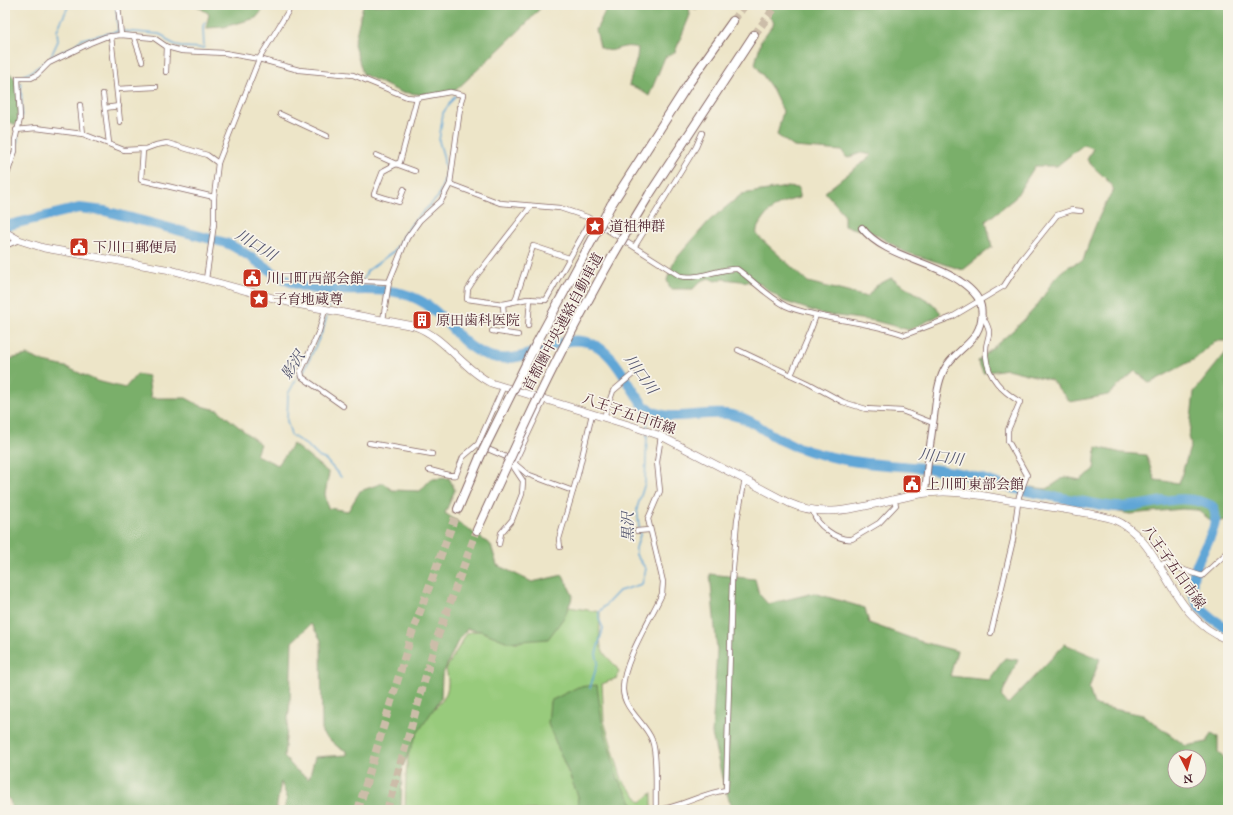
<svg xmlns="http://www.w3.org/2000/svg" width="1233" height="815" viewBox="0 0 1233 815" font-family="'IM FELL Great Primer','Noto Serif JP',serif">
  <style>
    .green { fill: #98cb7b; stroke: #717553 }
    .forest { fill: #7aaf6b; stroke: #62674b; fill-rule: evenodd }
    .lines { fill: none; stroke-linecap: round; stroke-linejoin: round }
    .stream { stroke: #60a6d6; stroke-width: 1.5 }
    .river { stroke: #60a6d6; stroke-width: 10 }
    .highway-tunnel { stroke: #ccbda9; stroke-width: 8; stroke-dasharray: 8 4; stroke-linecap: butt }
    .street-casing { stroke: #836462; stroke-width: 6 }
    .secondary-casing { stroke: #836462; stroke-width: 8 }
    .primary-casing { stroke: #836462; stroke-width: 8 }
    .highway-casing { stroke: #836462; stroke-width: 10 }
    .street { stroke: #fff; stroke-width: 4.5 }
    .secondary { stroke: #fff; stroke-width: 6 }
    .primary { stroke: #fff; stroke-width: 7 }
    .highway { stroke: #fff; stroke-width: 8 }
    .highway-bridge-casing { stroke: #836462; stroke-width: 10; stroke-linecap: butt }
    .highway-bridge { stroke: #fff; stroke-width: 8 }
    .labels { text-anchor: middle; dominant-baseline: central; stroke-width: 3.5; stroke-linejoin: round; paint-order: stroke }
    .poi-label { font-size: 14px; fill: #4a1f2b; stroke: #f7f3e8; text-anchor: start }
    .street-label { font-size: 14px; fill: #4a1f2b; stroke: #f7f3e8 }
    .water-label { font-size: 15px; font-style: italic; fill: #53556f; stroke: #f7f3e8 }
  </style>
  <rect width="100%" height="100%" fill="#f7f3e8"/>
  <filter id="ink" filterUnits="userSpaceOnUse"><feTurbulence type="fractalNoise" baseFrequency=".025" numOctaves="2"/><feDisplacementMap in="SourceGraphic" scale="8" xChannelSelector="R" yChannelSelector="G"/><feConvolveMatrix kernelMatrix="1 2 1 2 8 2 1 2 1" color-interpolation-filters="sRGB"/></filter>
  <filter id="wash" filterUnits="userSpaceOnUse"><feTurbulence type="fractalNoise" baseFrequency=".012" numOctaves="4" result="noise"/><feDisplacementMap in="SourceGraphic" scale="16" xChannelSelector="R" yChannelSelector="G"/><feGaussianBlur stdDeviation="0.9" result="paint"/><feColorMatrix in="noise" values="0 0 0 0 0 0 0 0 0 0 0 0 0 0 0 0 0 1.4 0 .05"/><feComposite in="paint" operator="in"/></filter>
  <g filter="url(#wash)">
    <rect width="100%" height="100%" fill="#ede5c8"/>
    <path class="green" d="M569 607 600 612C600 623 599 637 601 647 604 657 615 662 619 672L617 678 602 684 604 721 622 780 641 802 652 793V810H405C406 786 405 760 413 736 421 708 457 708 446 669L467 633C484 627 502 635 517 643L543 631 551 611Z"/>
    <g class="forest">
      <polygon points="196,5 267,5 256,18 224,27 206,28 209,14"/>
      <polygon points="363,5 543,5 526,24 456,90 434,96 400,92 363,74 354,44"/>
      <path d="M608 5H701L697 9 689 7 690 15 675 52 665 57 649 96 639 89 629 85 637 58 638 48C634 47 628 46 624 47 613 49 612 54 600 47L596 30Z"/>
      <path d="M762 5H1228V343L1226 341H1215L1195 359 1150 383 1135 371 1108 395 1070 402 1051 380 1007 369 983 373 978 361C996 344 1018 328 1034 309 1053 287 1051 270 1083 261 1091 236 1099 212 1114 190 1107 177 1096 171 1087 160L1093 148 1083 145 1057 166H1035L1015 198 986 221 992 247 963 270 905 252 875 234 844 226V214L825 192 872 155 861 153 847 158 842 151 794 147 777 135 783 111 773 90 755 64 761 41 774 23Z"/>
      <polygon points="5,69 18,81 19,120 15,125 5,119"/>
      <path d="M787 187 799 188V198C783 202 771 206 762 221 758 226 756 229 757 235L808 282 867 297 876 286 891 278 932 303 941 313 936 317 909 330 875 321 822 314 783 301 759 283 723 279 715 281 709 278 701 281 693 289H670L667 280 674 261 709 221 742 194Z"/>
      <polygon points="1228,350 1228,520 1213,522 1197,510 1182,509 1130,514 1075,504 1027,488 1030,487 1047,489 1065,477 1080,480 1094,470 1096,447 1122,453 1146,455 1155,480 1179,483 1191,444 1189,436 1194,392"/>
      <path d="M27 355 44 362 66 367 97 381 125 388 137 374 148 376 151 398H186L201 406 218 410 260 444 256 455 278 465 293 444 329 473 325 494 328 508 348 511 360 491 383 483 392 490 420 491 431 479 449 478 455 490 445 513 491 545 497 565 532 582 563 575 573 596 565 616 548 639 508 642 481 631 467 629 457 643 442 676 441 698 417 734 402 768 401 810H284L287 797 281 782 276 810H12L10 800 5 796V714L8 716 5 682V360ZM311 624 321 640 322 733 338 747 347 751V755L315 757 309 779 296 770 284 757 290 701 292 642Z"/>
      <path d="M710 574 755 579 759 594 768 604 814 593 865 608 869 623 919 641 957 651 950 676 989 680 1005 658 1018 660 1001 696 1008 704 1065 644 1100 659 1089 688 1094 705 1143 715 1186 746 1207 742 1212 733 1218 737V753L1228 761V810H733L724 786 712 734 717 650ZM1175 757H1199V781H1175Z"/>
      <polygon points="597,685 602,722 618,779 637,810 577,810 578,796 548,724 550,701 578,687"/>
    </g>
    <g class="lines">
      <g class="stream">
        <polyline points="116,5 118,31"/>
        <polyline points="123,31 159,34 165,37 166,40 180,47 204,48 203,26 205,22"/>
        <polyline points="50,58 58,41 57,30 69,5"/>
        <polyline points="24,75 29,73 54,56 72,47 82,39 119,31"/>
        <polyline points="21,83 22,117"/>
        <polyline points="16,153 18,137"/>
        <polyline points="5,187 7,180"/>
        <polyline points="364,279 367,271 393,252 413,222 438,197 446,175 443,155 439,141 443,113 455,96"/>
        <polyline points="357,290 361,284"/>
        <polyline points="329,308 332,290"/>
        <polyline points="303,373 323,330 328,312"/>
        <polyline points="299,374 288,394 287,421 291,435 309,447 319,457 326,460 341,477"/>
        <polyline points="647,428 648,409"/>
        <polyline points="590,688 598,662 596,654 603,628 599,619 599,612 619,591 642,584 646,569 636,555 636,548 640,535 637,508 645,483 647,434"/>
      </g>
      <path class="river" d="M5 226 79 208 105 211 226 243C254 255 275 280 305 287 342 296 383 282 417 299 450 314 458 352 498 358 531 362 559 334 587 342 612 349 623 376 637 396 640 400 643 406 647 408 669 425 706 409 732 415 752 419 762 430 779 439 800 450 818 454 841 459 879 467 920 465 958 473 978 477 997 484 1016 489 1037 494 1058 497 1079 501 1092 503 1104 506 1117 507 1149 508 1181 490 1212 506 1233 536 1147 588 1228 628"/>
    </g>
  </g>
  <g filter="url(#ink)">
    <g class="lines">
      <g class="highway-tunnel">
        <polyline points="733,21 745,5"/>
        <polyline points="754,35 777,5"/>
        <polyline points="358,810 412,633 458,509"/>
        <polyline points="387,810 436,641 477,530"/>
      </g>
      <defs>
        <g id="street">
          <polyline points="118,5 121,35"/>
          <polyline points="111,36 120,122"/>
          <polyline points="134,37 142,61"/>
          <polyline points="166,72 167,47"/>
          <polyline points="117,89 156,87"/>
          <polyline points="103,94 109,143"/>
          <polyline points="80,105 83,134"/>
          <polyline points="105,108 119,106"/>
          <polyline points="280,114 327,136"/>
          <polyline points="16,130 36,128 83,134 124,150 145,149 156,145 167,143 207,155 218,163"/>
          <polyline points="143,150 141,180 214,197"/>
          <polyline points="376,155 396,164 415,171"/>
          <polyline points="5,180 15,151 15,140 20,119 18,78 31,78 37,75 49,63 90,43 105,37 121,35 154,38 167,47 182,51 225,53 259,59 299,70 353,75 407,97 417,98 450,92 463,95 461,101 450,184 441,201 420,220 407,238 389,282 383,320"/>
          <path d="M450 184 500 203 560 208 587 217 680 276C700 280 718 268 737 269 754 281 767 296 786 306 797 311 809 313 821 316 849 322 878 325 905 335L952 317 1004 286 1021 260 1057 215 1072 210 1081 211"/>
          <path d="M404 189 399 202C391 199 383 198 374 194L383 171 400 162 417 98"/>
          <polyline points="531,206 477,275 468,289 467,299 503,304 527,299 546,300 591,220"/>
          <polyline points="5,246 19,240"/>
          <polyline points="635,246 696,147 702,133"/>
          <polyline points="206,279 214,224 214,197 218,163 259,59 292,5"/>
          <polyline points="343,280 389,282"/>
          <polyline points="515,301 533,246 569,258"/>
          <polyline points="503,304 505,333"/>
          <polyline points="325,310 319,331 301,371 302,377 343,406"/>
          <path d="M981 314C997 339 984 333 986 356 988 378 1002 391 1020 402L1008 430V441L1027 475 1019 496 1013 540 991 633"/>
          <polyline points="528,326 530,299"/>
          <polyline points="492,331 518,335"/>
          <polyline points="738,350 808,383 843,402 866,409 902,411 933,423"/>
          <path d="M791 375C800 354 809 337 816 315"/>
          <polyline points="604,417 613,391 633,374"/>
          <polyline points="369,443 432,454"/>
          <polyline points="483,447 511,459"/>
          <polyline points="514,463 527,474 573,491"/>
          <path d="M429 470C438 471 448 477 456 475L463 457 478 444 503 388"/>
          <path d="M813 511C816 525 837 541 852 539L879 523 896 505 893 499"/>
          <polyline points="637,531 649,530"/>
          <polyline points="499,544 501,533 512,520 522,494 523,481 513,466 544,400"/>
          <polyline points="560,547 559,539 578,474 592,414"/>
          <polyline points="1157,565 1166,564 1202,576 1228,552"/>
          <path d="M656 810C655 792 658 756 652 740 645 722 624 710 623 690 622 663 651 618 662 594L663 582 648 519 660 491 657 462 661 436"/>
          <path d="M657 810C682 807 702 793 726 790L732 581 737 520 745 479"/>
        </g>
        <path id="secondary" d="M862 228C884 257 934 261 964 284 977 294 984 303 981 320 978 343 953 351 944 370 937 384 936 401 934 417 930 442 927 467 925 493"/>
        <path id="primary" d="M5 232 19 240 44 248 171 270 291 303 414 326C444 336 463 369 491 383L632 426 661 436 789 503C840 526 893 492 944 492 970 492 995 498 1020 502 1051 508 1083 511 1113 519 1166 541 1165 616 1228 640"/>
        <g id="highway">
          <polyline points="649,195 754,35"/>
          <polyline points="611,205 689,83 733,21"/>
          <polyline points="458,509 480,457"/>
          <polyline points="477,530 507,465"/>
        </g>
      </defs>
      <use href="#street" class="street-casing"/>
      <use href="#secondary" class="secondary-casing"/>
      <use href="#primary" class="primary-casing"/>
      <use href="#highway" class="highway-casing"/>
      <use href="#street" class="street"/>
      <use href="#secondary" class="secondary"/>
      <use href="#primary" class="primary"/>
      <use href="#highway" class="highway"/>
      <defs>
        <g id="highway-bridge">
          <polyline points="480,457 535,346 611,205"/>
          <path d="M507 465C549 372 595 282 649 195"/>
        </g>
      </defs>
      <use href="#highway-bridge" class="highway-bridge-casing"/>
      <use href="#highway-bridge" class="highway-bridge"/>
    </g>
  </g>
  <defs>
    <symbol id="sight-square" viewBox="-11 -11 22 22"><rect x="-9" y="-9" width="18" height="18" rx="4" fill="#c8321e" stroke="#f7f3e8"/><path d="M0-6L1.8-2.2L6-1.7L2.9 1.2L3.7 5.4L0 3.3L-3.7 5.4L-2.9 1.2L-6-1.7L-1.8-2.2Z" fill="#fff"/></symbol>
    <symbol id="civic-square" viewBox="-11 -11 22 22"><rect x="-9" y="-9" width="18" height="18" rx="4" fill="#c8321e" stroke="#f7f3e8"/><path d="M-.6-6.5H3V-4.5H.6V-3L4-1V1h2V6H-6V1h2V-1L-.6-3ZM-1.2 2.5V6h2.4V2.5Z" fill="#fff"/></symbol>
    <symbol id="building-square" viewBox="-11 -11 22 22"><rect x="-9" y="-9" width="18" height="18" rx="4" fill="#c8321e" stroke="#f7f3e8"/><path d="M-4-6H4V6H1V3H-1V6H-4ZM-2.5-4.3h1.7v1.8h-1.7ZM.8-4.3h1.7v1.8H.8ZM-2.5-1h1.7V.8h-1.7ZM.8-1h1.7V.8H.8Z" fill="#fff"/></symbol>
  </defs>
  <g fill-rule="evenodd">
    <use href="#sight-square" x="584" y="215" width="22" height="22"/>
    <use href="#civic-square" x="68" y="236" width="22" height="22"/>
    <use href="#civic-square" x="241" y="267" width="22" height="22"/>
    <use href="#sight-square" x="248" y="288" width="22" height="22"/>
    <use href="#building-square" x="411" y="309" width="22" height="22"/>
    <use href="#civic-square" x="901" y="473" width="22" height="22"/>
  </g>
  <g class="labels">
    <g class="poi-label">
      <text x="609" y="226">道祖神群</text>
      <text x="93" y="247">下川口郵便局</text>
      <text x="266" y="278">川口町西部会館</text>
      <text x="273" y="299">子育地蔵尊</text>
      <text x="436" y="320">原田歯科医院</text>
      <text x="926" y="484">上川町東部会館</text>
    </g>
    <g class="street-label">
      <text transform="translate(563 322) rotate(-62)">首都圏中央連絡自動車道</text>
      <text transform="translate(629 414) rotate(19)">八王子五日市線</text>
      <text transform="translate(1174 567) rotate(55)">八王子五日市線</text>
    </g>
    <g class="water-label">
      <text transform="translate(256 245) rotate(32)">川口川</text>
      <text transform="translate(293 365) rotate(-58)">影沢</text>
      <text transform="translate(641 374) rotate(54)">川口川</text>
      <text transform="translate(941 457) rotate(8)">川口川</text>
      <text transform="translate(628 527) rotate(-90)">黒沢</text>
    </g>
  </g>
  <rect width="1233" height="815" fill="none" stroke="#f7f3e8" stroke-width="20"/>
  <g transform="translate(1187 769) rotate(174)"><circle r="19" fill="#f7f3e8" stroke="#b29e9c"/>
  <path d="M0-3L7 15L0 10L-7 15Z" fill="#c8321e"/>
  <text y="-6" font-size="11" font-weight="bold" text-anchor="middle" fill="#4a1f2b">N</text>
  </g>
</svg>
